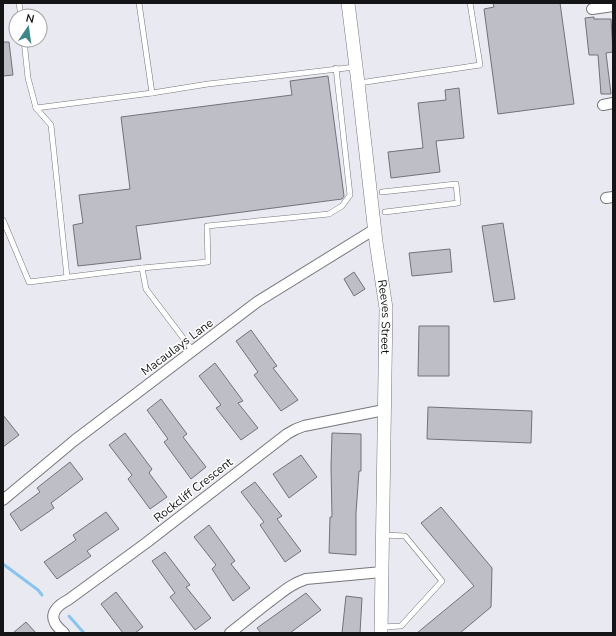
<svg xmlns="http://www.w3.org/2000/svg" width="616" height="636" viewBox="0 0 616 636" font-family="'Nunito Sans',sans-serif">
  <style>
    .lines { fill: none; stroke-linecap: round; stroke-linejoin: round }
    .stream { stroke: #8ac4ed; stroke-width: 3 }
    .building { fill: #bebfc6; stroke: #727379 }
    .service-casing { stroke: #76777d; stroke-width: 6 }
    .minor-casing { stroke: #76777d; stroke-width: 12 }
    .tertiary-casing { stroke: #76777d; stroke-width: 14 }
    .service { stroke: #fff; stroke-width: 5 }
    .minor { stroke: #fff; stroke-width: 10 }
    .tertiary { stroke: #fff; stroke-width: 13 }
    .labels { text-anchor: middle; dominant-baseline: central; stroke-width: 3; stroke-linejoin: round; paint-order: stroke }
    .street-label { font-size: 12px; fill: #151517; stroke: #fff }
  </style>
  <rect width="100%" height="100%" fill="#e9eaf1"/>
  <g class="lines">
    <g class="stream">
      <polyline points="3,564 38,590 42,595"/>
      <polyline points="69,616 84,633"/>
    </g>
  </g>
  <g class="building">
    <polygon points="493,3 560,3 574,104 498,114 484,9 494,7"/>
    <polygon points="594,17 594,19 611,19 613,52 606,53 611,94 601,94 598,55 589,55 585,18"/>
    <polygon points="3,42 9,42 13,75 3,76"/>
    <polygon points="328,76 344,196 342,199 136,226 141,259 78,266 73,225 83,223 79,195 130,189 121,117 292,95 290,81"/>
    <polygon points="459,88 464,138 436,141 440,172 391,178 388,152 423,148 418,103 446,100 445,90"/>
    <polygon points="503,223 515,299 494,302 482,226"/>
    <polygon points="450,249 452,272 412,276 409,253"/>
    <polygon points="354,272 365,289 354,296 344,279"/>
    <polygon points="419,326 449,326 449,376 418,376"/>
    <polygon points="251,330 277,366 273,368 298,400 281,411 254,375 258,372 236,341"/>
    <polygon points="215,363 243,401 238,403 258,428 241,440 216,408 221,405 199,376"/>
    <polygon points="161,399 187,434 183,437 206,467 191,479 164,442 168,439 147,410"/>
    <polygon points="428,407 532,411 531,443 427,439"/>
    <polygon points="3,415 19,435 3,447"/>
    <polygon points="125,433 152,469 149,473 167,497 150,509 128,479 132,475 109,445"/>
    <polygon points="332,433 361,434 361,471 359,471 356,513 356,555 329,553 330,517 332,517 331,466"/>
    <polygon points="301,455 317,477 289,498 273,474"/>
    <polygon points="70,462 83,479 51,503 54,508 21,531 10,514 40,492 37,488"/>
    <polygon points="255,482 282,516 277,519 301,551 285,562 260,525 264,522 241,492"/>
    <polygon points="441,507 492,568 491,607 460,633 417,633 474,586 421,523"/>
    <polygon points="106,512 119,529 87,551 91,556 57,579 44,562 76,540 73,535"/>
    <polygon points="209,525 235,561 231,564 250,588 233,601 212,569 216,565 194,537"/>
    <polygon points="165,552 190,585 186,587 211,618 195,630 170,597 175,593 152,561"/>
    <polygon points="116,592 143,627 135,633 123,633 101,604"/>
    <polygon points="306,593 321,610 290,633 261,633 257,628"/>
    <polygon points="346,596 362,598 360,633 342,633"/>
    <polygon points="26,622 36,633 13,633"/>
  </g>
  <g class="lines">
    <defs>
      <g id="service">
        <polyline points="19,3 21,16"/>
        <polyline points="139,3 152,93 208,84 355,67"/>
        <polyline points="24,40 28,78 36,108 152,93"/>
        <polyline points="359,83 480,65 470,3"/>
        <polyline points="36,108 51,125 67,277"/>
        <polyline points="382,192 456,184 458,203 385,212"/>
        <polyline points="3,220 29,282 142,268 208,262 207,226 329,214 342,206 350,195 336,68"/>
        <polyline points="142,268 146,289 193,351"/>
        <polyline points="382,627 401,626 442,581 405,536 384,535"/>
      </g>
      <g id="minor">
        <polyline points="592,9 613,6"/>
        <polyline points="603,105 613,103"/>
        <polyline points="606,198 613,197"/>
        <polyline points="3,500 75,440 257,302 375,229"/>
        <path d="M64 633C61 630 57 627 55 623 49 612 60 604 68 600L146 543 287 434 296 429 304 426 384 410"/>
        <path d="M230 633C243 623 256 612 269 602 283 592 289 585 306 579L382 572"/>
      </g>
      <g id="tertiary">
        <path id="s1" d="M348 3 358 83 376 242 386 308 381 633"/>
      </g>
    </defs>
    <use href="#service" class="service-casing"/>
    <use href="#minor" class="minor-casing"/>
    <use href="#tertiary" class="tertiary-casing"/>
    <use href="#service" class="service"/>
    <use href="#minor" class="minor"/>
    <use href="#tertiary" class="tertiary"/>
  </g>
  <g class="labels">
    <g class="street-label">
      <text stroke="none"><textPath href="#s1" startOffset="316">Reeves Street</textPath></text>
      <text transform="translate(177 347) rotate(-37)">Macaulays Lane</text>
      <text transform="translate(193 490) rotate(-38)">Rockcliff Crescent</text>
    </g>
  </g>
  <rect width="616" height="636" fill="none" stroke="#151517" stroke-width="8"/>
  <g transform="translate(28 28) rotate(13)"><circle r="19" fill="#ffffff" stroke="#a1a1a2"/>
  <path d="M0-3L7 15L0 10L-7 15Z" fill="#3f8786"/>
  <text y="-6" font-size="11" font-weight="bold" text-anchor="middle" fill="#151517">N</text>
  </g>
</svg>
